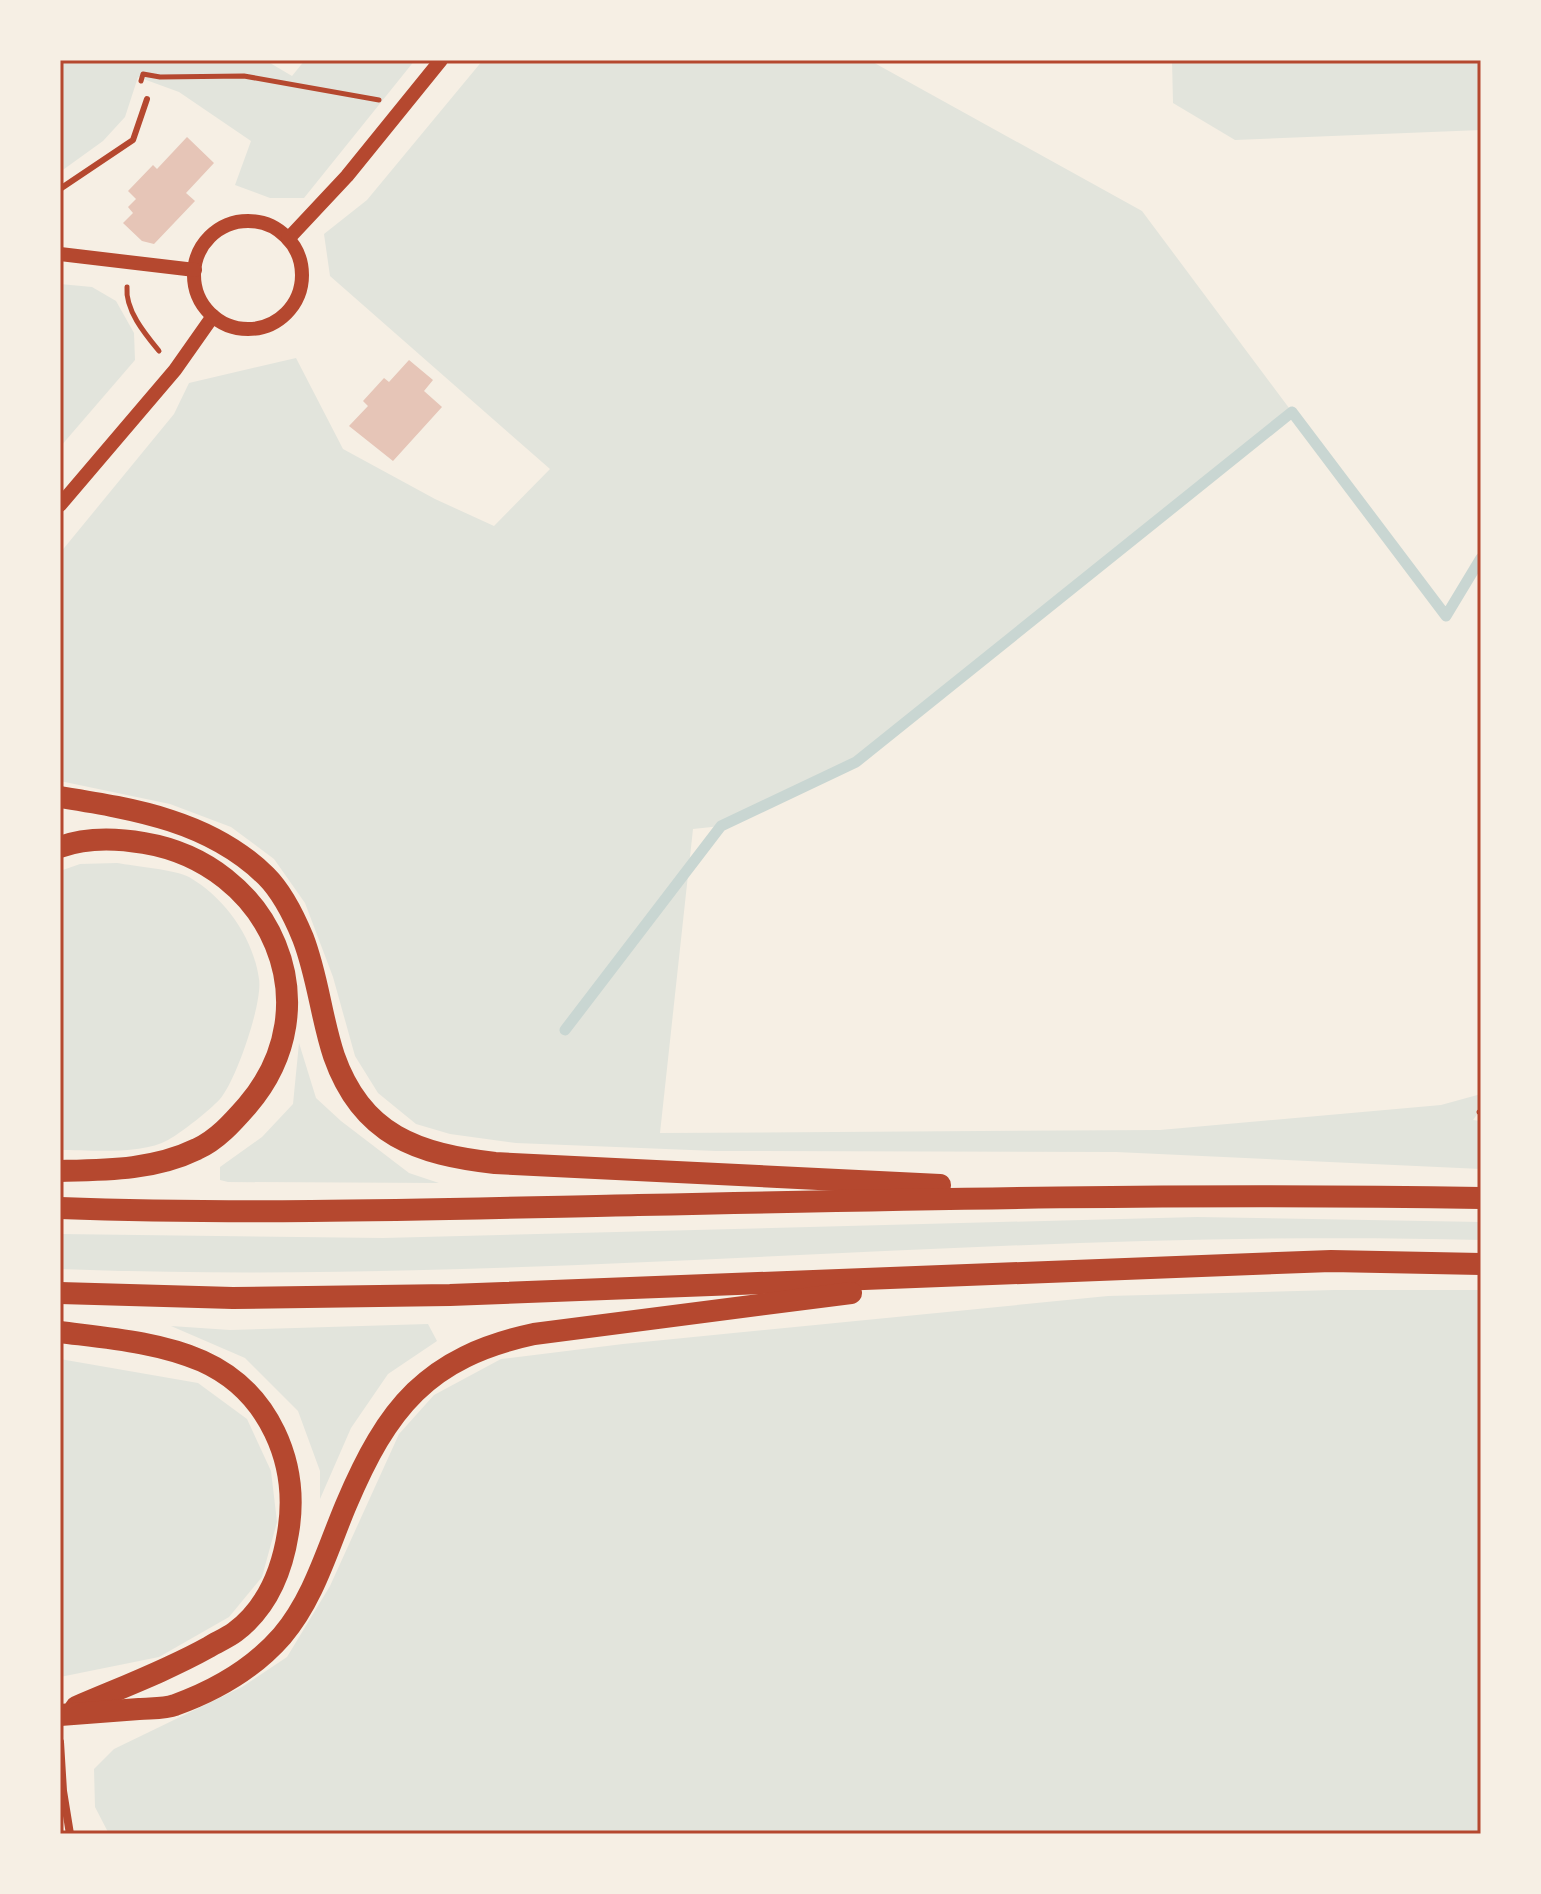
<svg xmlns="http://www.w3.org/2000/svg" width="1541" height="1894" viewBox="0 0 1541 1894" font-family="'Alegreya Sans',sans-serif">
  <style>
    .green { fill: #e2e4dc }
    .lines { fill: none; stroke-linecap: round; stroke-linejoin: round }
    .stream { stroke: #c9d6d2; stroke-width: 11 }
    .building { fill: #e6c5b7 }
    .path { stroke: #b5482f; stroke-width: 5 }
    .service { stroke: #b5482f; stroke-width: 6 }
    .minor { stroke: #b5482f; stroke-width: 8 }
    .tertiary { stroke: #b5482f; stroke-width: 14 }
    .trunk { stroke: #b5482f; stroke-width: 22 }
    .neatline { fill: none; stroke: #b5482f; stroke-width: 3 }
  </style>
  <rect width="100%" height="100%" fill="#f6efe4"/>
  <g class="green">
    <polygon points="60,60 265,60 292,76 305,60 415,60 304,198 270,198 235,185 251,141 179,92 138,77 125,117 103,141 60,172"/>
    <polygon points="483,60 869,60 1142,211 1292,412 856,762 721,826 693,829 660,1133 1160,1130 1441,1105 1481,1094 1481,1109 1473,1120 1481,1121 1481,1169 1116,1152 716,1151 516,1143 450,1134 416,1124 378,1093 355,1056 333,977 305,903 274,859 231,827 170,804 60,781 60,553 174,414 189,383 296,358 343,449 435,499 494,526 550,469 330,276 324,234 367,200"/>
    <polygon points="1172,60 1481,60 1481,130 1235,140 1173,103"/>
    <polygon points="60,284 92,287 116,301 134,333 135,360 60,447"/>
    <path d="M117 863C134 866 176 870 189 877 225 898 253 937 259 979 263 1002 236 1081 220 1099 210 1110 182 1132 168 1140 142 1155 90 1150 60 1150V871L80 864Z"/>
    <polygon points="299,1043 316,1098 341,1121 409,1173 439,1183 228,1182 220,1180 220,1167 262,1137 293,1104"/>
    <path d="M1197 1217 1481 1222V1240C1007 1227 534 1287 60 1269V1234L383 1238Z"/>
    <polygon points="1334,1290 1481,1290 1481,1834 109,1834 95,1807 94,1769 114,1749 242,1687 287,1657 330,1586 399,1434 434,1395 501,1359 623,1344 1108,1296"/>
    <polygon points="428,1324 437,1341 388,1374 351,1428 320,1499 320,1471 298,1411 245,1358 171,1326 230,1330"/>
    <polygon points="60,1359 198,1383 247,1419 271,1471 277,1522 262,1577 229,1617 159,1657 60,1677"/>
  </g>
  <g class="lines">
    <polyline class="stream" points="565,1030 721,826 856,762 1292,412 1446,616 1481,558"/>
  </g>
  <g class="building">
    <polygon points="187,137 214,163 186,193 195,201 154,244 142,241 123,223 133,213 128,207 136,199 128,191 153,165 157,169"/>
    <polygon points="409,360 433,380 424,391 442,407 393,461 349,426 368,406 363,401 384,378 389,382"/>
  </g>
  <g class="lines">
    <g class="path">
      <polyline points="141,81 143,74 160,77 244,76 379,100"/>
      <path d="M127 287C125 310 145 334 159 351"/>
      <polyline points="1479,1112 1481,1112"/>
    </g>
    <polyline class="service" points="60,189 133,140 147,99"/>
    <polyline class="minor" points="60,1742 63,1791 70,1834"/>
    <g class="tertiary">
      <circle cx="248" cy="275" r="54"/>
      <polyline points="288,239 347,176 441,60"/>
      <polyline points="60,254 195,270"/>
      <polyline points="60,505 175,370 213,316"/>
    </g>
    <g class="trunk">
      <path d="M60 797C134 809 210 821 266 876 283 893 294 916 303 938 318 977 321 1017 334 1056 362 1136 418 1154 495 1163L940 1185"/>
      <path d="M60 847C87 837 115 838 144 843 270 864 334 1005 247 1106 233 1122 217 1140 197 1149 154 1170 107 1170 60 1171"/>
      <path d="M60 1208C253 1215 446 1209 638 1205 919 1199 1200 1193 1481 1198"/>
      <polyline points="60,1293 233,1298 450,1295 1331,1261 1481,1264"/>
      <path d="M60 1332C107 1338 158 1342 202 1361 269 1391 300 1463 288 1533 282 1571 267 1608 235 1632 227 1638 217 1642 209 1647 166 1671 120 1688 76 1707"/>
      <path d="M60 1715C86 1713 113 1711 139 1709 151 1708 165 1709 175 1705 214 1691 254 1668 282 1636 314 1598 327 1550 346 1505 387 1408 427 1357 534 1334L851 1293"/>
    </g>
  </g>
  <rect width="1541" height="1894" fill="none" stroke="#f6efe4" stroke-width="124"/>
  <rect x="62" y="62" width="1417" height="1770" class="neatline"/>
</svg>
